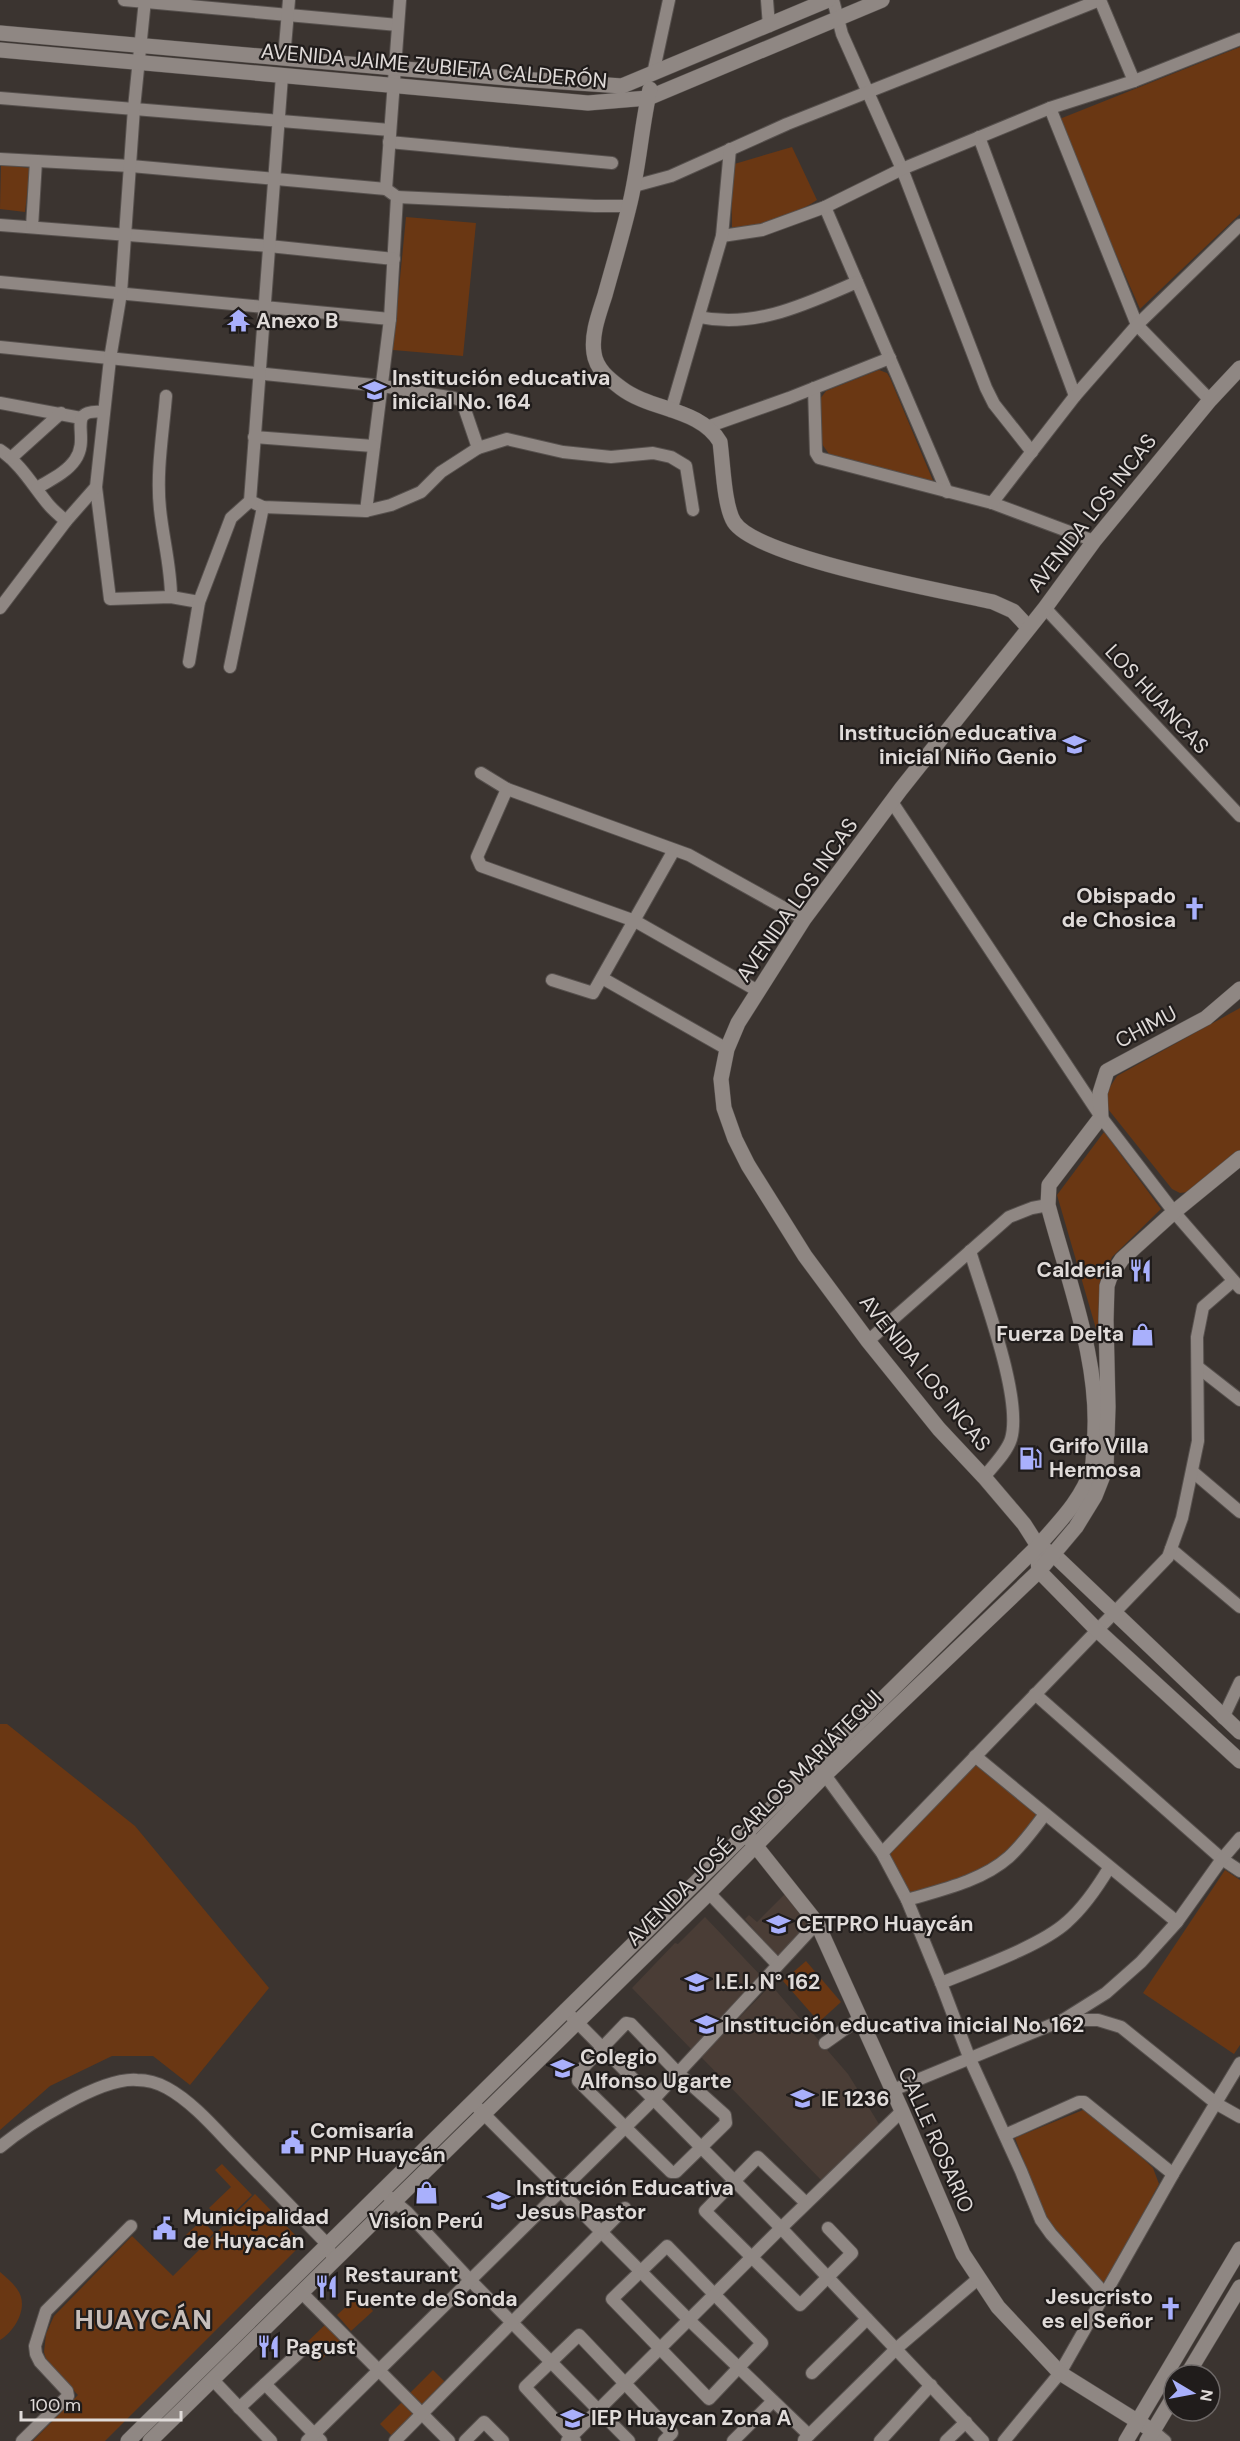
<svg xmlns="http://www.w3.org/2000/svg" width="1240" height="2441" viewBox="0 0 1240 2441" font-family="'DM Sans',sans-serif">
  <style>
    .built { fill: #4a3d36 }
    .green { fill: #6a3713 }
    .lines { fill: none; stroke-linecap: round; stroke-linejoin: round }
    .street-casing { stroke: #57514e; stroke-width: 14 }
    .secondary-casing { stroke: #57514e; stroke-width: 16 }
    .street { stroke: #8f8783; stroke-width: 12 }
    .secondary { stroke: #8f8783; stroke-width: 15 }
    .labels { text-anchor: middle; dominant-baseline: central; stroke-width: 4.5; stroke-linejoin: round; paint-order: stroke }
    .street-label { font-size: 21px; fill: #e0dbd9; stroke: #201c1b }
    .poi-label { font-size: 21px; font-weight: bold; fill: #e0dbd9; stroke: #201c1b; text-anchor: start }
    .district-label { font-size: 27px; font-weight: bold; letter-spacing: 1.5px; fill: #c7beb9; stroke: #201c1b }
  </style>
  <rect width="100%" height="100%" fill="#3b3430"/>
  <g class="built">
    <polygon points="786,1893 808,1926 778,1957 745,1919 749,1915 757,1922"/>
    <polygon points="705,1917 762,1977 692,2050 632,1988 675,1943 678,1944"/>
    <polygon points="771,1985 848,2074 879,2124 822,2181 701,2057"/>
  </g>
  <g class="green">
    <polygon points="1240,47 1240,214 1140,309 1057,120"/>
    <path d="M792 147 817 200C791 217 766 224 736 229L732 227 731 165Z"/>
    <polygon points="1,165 30,168 25,212 0,209"/>
    <polygon points="406,217 476,223 463,356 393,350"/>
    <polygon points="879,370 887,373 890,378 934,483 831,457 822,444 820,399 826,391"/>
    <polygon points="1240,1008 1240,1153 1188,1192 1180,1193 1172,1189 1108,1109 1106,1093 1117,1076"/>
    <polygon points="1104,1132 1161,1209 1112,1257 1106,1271 1099,1339 1057,1195"/>
    <polygon points="0,1724 7,1724 135,1826 269,1988 190,2085 153,2056 112,2056 50,2086 0,2130"/>
    <path d="M975 1761 1037 1813C1030 1823 1023 1834 1015 1843 988 1873 945 1884 908 1896L886 1852Z"/>
    <polygon points="1225,1870 1240,1880 1240,2045 1234,2054 1143,1993"/>
    <polygon points="806,1961 841,2002 819,2022 783,1981"/>
    <polygon points="1083,2110 1095,2114 1153,2168 1159,2184 1103,2287 1045,2217 1015,2138"/>
    <polygon points="222,2164 252,2195 223,2223 209,2208 231,2187 215,2170"/>
    <polygon points="255,2194 303,2243 105,2441 33,2441 78,2395 47,2363 44,2352 46,2334 54,2316 132,2236 173,2276"/>
    <polygon points="202,2220 214,2233 199,2248 186,2235"/>
    <path d="M0 2272C6 2277 13 2283 17 2289 30 2306 15 2331 0 2340Z"/>
    <polygon points="359,2295 373,2311 351,2331 337,2315"/>
    <polygon points="327,2323 342,2339 319,2362 303,2346"/>
    <polygon points="433,2370 446,2383 424,2406 410,2393"/>
    <polygon points="405,2399 417,2411 392,2436 380,2424"/>
  </g>
  <g class="lines">
    <defs>
      <g id="street">
        <polyline points="124,0 398,25"/>
        <polyline points="767,0 769,26"/>
        <polyline points="833,0 842,34 902,169 986,388 994,404 1032,452"/>
        <polyline points="1100,0 1134,81"/>
        <polyline points="284,58 289,0"/>
        <polyline points="653,74 669,0"/>
        <polyline points="0,98 390,130"/>
        <polyline points="1050,108 1137,325 1210,400"/>
        <polyline points="979,137 1075,396"/>
        <polyline points="389,142 612,163"/>
        <polyline points="0,159 131,166 386,189 397,197 390,319 366,511"/>
        <polyline points="634,186 671,176 787,124 1100,0"/>
        <polyline points="386,189 400,0"/>
        <polyline points="397,197 595,206 630,206"/>
        <polyline points="825,207 947,492"/>
        <polyline points="0,225 269,246 394,259"/>
        <polyline points="32,227 36,161"/>
        <polyline points="722,236 762,230 825,207 902,169 1050,108 1134,81 1240,39"/>
        <polyline points="0,282 390,319"/>
        <path d="M699 317C755 329 806 304 857 282"/>
        <polyline points="0,347 383,386 454,398 462,401 478,448"/>
        <polyline points="814,388 816,453 819,458 992,503 1094,541"/>
        <path d="M166 396C163 433 156 472 160 509 163 539 171 567 171 597"/>
        <polyline points="0,403 81,418"/>
        <polyline points="671,411 722,236 730,149"/>
        <polyline points="707,427 789,398 890,358"/>
        <polyline points="254,437 373,446"/>
        <path d="M0 450C21 464 33 486 48 504 53 510 60 516 66 521"/>
        <polyline points="11,458 61,413"/>
        <polyline points="96,487 110,599 171,597 199,602"/>
        <path d="M37 488C50 480 66 473 75 460 92 436 63 408 104 412"/>
        <polyline points="250,501 263,507 366,511 391,505 421,492 441,472 478,448 507,439 563,452 611,457 653,453 671,457 686,466 693,510"/>
        <polyline points="992,503 1075,396 1137,325 1240,225"/>
        <polyline points="0,608 66,521 96,487 110,359 121,293 134,108 145,0"/>
        <polyline points="1045,608 1240,816"/>
        <polyline points="189,662 199,602 231,518 250,501 282,76"/>
        <polyline points="230,667 263,507"/>
        <polyline points="481,773 507,789 689,855 804,919"/>
        <polyline points="507,789 477,857 481,866 635,921 758,991"/>
        <polyline points="892,802 1101,1117 1174,1212 1240,1288"/>
        <polyline points="602,978 727,1049"/>
        <polyline points="552,980 593,993 674,850"/>
        <path d="M970 1251C983 1295 1023 1398 1011 1439 1007 1452 993 1466 984 1477"/>
        <polyline points="868,1341 1009,1217 1032,1208 1048,1205"/>
        <polyline points="1199,1368 1240,1400"/>
        <polyline points="1193,1472 1240,1512"/>
        <polyline points="1171,1549 1240,1607"/>
        <polyline points="1035,1694 1222,1859 1240,1871"/>
        <polyline points="1223,1718 1240,1682"/>
        <polyline points="975,1756 1177,1922"/>
        <polyline points="825,1775 882,1853 907,1900 941,1983 969,2057 1021,2171 1041,2220 1051,2234 1104,2293"/>
        <polyline points="882,1853 1168,1557 1182,1518 1198,1441 1197,1337 1203,1307 1233,1281"/>
        <polyline points="709,1893 777,1964"/>
        <path d="M907 1900C941 1890 982 1881 1009 1857 1023 1844 1034 1829 1045 1814"/>
        <path d="M941 1983C975 1969 1041 1946 1067 1922 1084 1907 1097 1888 1109 1868"/>
        <polyline points="565,2010 781,2228 983,2441"/>
        <polyline points="1063,2020 1098,2020 1121,2027 1217,2104 1240,2117"/>
        <polygon points="626,2023 631,2024 678,2073 725,2115 726,2123 676,2172 671,2172 578,2081 579,2072"/>
        <polyline points="825,2043 859,2019"/>
        <polyline points="893,2090 1063,2020 1106,1993 1141,1962 1177,1922 1222,1859 1240,1838"/>
        <polyline points="472,2102 689,2320 809,2435"/>
        <polyline points="1005,2135 1079,2102 1084,2102 1173,2174"/>
        <path d="M0 2147C28 2124 101 2077 137 2080 147 2080 158 2083 167 2088 191 2101 213 2126 232 2146 263 2178 295 2211 327 2244L334 2261"/>
        <polyline points="388,2196 407,2212 470,2280 629,2441"/>
        <polyline points="806,2203 758,2157 705,2211 800,2305 852,2253 828,2228"/>
        <polygon points="667,2246 762,2343 709,2399 612,2299"/>
        <polyline points="301,2292 449,2441"/>
        <polyline points="812,2373 867,2319"/>
        <polyline points="212,2379 271,2441"/>
        <polyline points="265,2384 321,2441"/>
        <polyline points="239,2408 304,2348"/>
        <polyline points="1153,2431 1165,2441"/>
        <polyline points="804,2440 897,2348 979,2278"/>
        <polyline points="22,2441 68,2396 67,2391 40,2362 36,2354 35,2346 46,2311 131,2226"/>
        <polyline points="307,2441 653,2100 817,1923"/>
        <polyline points="395,2441 625,2208"/>
        <polyline points="465,2441 484,2422 503,2441"/>
        <polyline points="567,2441 781,2228 902,2111"/>
        <polyline points="575,2441 525,2387 579,2335 672,2433 664,2441"/>
        <polyline points="733,2441 773,2401"/>
        <polyline points="880,2441 931,2385"/>
        <polyline points="946,2441 966,2422"/>
        <polyline points="1004,2441 1060,2373 1173,2174 1240,2063"/>
      </g>
      <g id="secondary">
        <polyline points="0,33 519,79 622,86 828,0"/>
        <polyline points="0,50 588,103 648,98 882,0"/>
        <path d="M650 89C641 128 639 168 629 207 622 236 613 266 605 295 599 314 591 334 594 353 596 369 609 379 621 388 651 411 700 408 720 442 723 464 724 506 734 522 757 558 945 591 993 602L1013 611 1028 627"/>
        <polyline points="1240,368 1210,400 1094,541 1045,608 901,789 804,919 738,1023 727,1049 721,1079 724,1108 735,1139 748,1165 805,1256 868,1341 939,1429 984,1477 1024,1524 1038,1546 1053,1554 1240,1732"/>
        <polyline points="1038,1561 1039,1571 1096,1629 1240,1761"/>
        <polyline points="751,1840 817,1923 902,2111 963,2254 998,2307 1060,2373 1153,2431"/>
        <polyline points="1187,2375 1240,2287"/>
        <path d="M128 2441 1038 1546C1059 1522 1082 1500 1092 1468 1094 1461 1093 1453 1094 1445 1102 1366 1068 1281 1048 1205L1049 1185 1101 1117 1100 1093 1107 1071 1206 1018 1240 989"/>
        <polyline points="150,2441 709,1893 825,1775 1039,1571 1076,1527 1095,1496 1106,1468 1108,1407 1106,1320 1107,1286 1110,1277 1122,1259 1174,1212 1240,1158"/>
        <polyline points="1126,2441 1240,2249"/>
        <polyline points="1147,2441 1174,2396"/>
      </g>
    </defs>
    <use href="#street" class="street-casing"/>
    <use href="#secondary" class="secondary-casing"/>
    <use href="#street" class="street"/>
    <use href="#secondary" class="secondary"/>
  </g>
  <defs>
    <symbol id="temple-bare" viewBox="-9 -9 18 18"><path d="M0-6L5-2H3V0L6.5 2.5H4V6H1.5V3h-3V6H-4V2.5H-6.5L-3 0V-2H-5Z" fill="#a9b0fc" stroke="#201c1b" stroke-width="2.5" paint-order="stroke"/></symbol>
    <symbol id="school-bare" viewBox="-9 -9 18 18"><path d="M0-5L7-2L0 1L-7-2ZM-4 1L0 2.5L4 1V4Q0 6-4 4Z" fill="#a9b0fc" stroke="#201c1b" stroke-width="2.5" paint-order="stroke"/></symbol>
    <symbol id="church-bare" viewBox="-9 -9 18 18"><path d="M-1.2-6h2.4v3.5h3.3v2.4h-3.3V6h-2.4V-.1h-3.3v-2.4h3.3Z" fill="#a9b0fc" stroke="#201c1b" stroke-width="2.5" paint-order="stroke"/></symbol>
    <symbol id="restaurant-bare" viewBox="-9 -9 18 18"><path d="M-5-6h1v4h1v-4h1v4h1v-4h1v5L-1.5 .5V6h-2V.5L-5-1ZM5-6V6H3V1.5H1.5Q1.5-4 5-6Z" fill="#a9b0fc" stroke="#201c1b" stroke-width="2.5" paint-order="stroke"/></symbol>
    <symbol id="shop-bare" viewBox="-9 -9 18 18"><path d="M-5-2.5h2.3a2.7 3.5 0 0 1 5.4 0H5L5.5 6h-11ZM-1.5-2.5h3a1.5 2.3 0 0 0-3 0Z" fill="#a9b0fc" stroke="#201c1b" stroke-width="2.5" paint-order="stroke"/></symbol>
    <symbol id="fuel-bare" viewBox="-9 -9 18 18"><path d="M-5.5-6h7V0h2V4h1.3V-2.5L3-4.5l.8-.8L6-3V5H2.5V1h-1V6h-7ZM-4.2-4.7v3.2H.2V-4.7Z" fill="#a9b0fc" stroke="#201c1b" stroke-width="2.5" paint-order="stroke"/></symbol>
    <symbol id="university-bare" viewBox="-9 -9 18 18"><path d="M0-5L7-2L0 1L-7-2ZM-4 1L0 2.5L4 1V4Q0 6-4 4Z" fill="#a9b0fc" stroke="#201c1b" stroke-width="2.5" paint-order="stroke"/></symbol>
    <symbol id="civic-bare" viewBox="-9 -9 18 18"><path d="M-.6-6.5H3V-4.5H.6V-3L4-1V1h2V6H-6V1h2V-1L-.6-3ZM-1.2 2.5V6h2.4V2.5Z" fill="#a9b0fc" stroke="#201c1b" stroke-width="2.5" paint-order="stroke"/></symbol>
  </defs>
  <g fill-rule="evenodd">
    <use href="#temple-bare" x="222" y="304" width="33" height="33"/>
    <use href="#school-bare" x="358" y="374" width="33" height="33"/>
    <use href="#school-bare" x="1058" y="728" width="33" height="33"/>
    <use href="#church-bare" x="1178" y="892" width="33" height="33"/>
    <use href="#restaurant-bare" x="1124" y="1254" width="33" height="33"/>
    <use href="#shop-bare" x="1126" y="1318" width="33" height="33"/>
    <use href="#fuel-bare" x="1014" y="1442" width="33" height="33"/>
    <use href="#university-bare" x="762" y="1908" width="33" height="33"/>
    <use href="#school-bare" x="680" y="1966" width="33" height="33"/>
    <use href="#school-bare" x="690" y="2008" width="33" height="33"/>
    <use href="#school-bare" x="546" y="2052" width="33" height="33"/>
    <use href="#school-bare" x="786" y="2082" width="33" height="33"/>
    <use href="#civic-bare" x="276" y="2126" width="33" height="33"/>
    <use href="#shop-bare" x="410" y="2176" width="33" height="33"/>
    <use href="#school-bare" x="482" y="2184" width="33" height="33"/>
    <use href="#civic-bare" x="148" y="2212" width="33" height="33"/>
    <use href="#restaurant-bare" x="310" y="2270" width="33" height="33"/>
    <use href="#church-bare" x="1154" y="2292" width="33" height="33"/>
    <use href="#restaurant-bare" x="252" y="2330" width="33" height="33"/>
    <use href="#school-bare" x="556" y="2402" width="33" height="33"/>
  </g>
  <g class="labels">
    <g class="street-label">
      <text transform="translate(434 66) rotate(5)">AVENIDA JAIME ZUBIETA CALDERÓN</text>
      <text transform="translate(1092 513) rotate(-52)">AVENIDA LOS INCAS</text>
      <text transform="translate(1157 699) rotate(47)">LOS HUANCAS</text>
      <text transform="translate(797 900) rotate(-55)">AVENIDA LOS INCAS</text>
      <text transform="translate(1146 1027) rotate(-28)">CHIMU</text>
      <text transform="translate(925 1373) rotate(51)">AVENIDA LOS INCAS</text>
      <text transform="translate(754 1818) rotate(-45)">AVENIDA JOSÉ CARLOS MARIÁTEGUI</text>
      <text transform="translate(936 2140) rotate(66)">CALLE ROSARIO</text>
    </g>
    <g class="poi-label">
      <text x="256" y="321">Anexo B</text>
      <text x="392" y="378">Institución educativa<tspan x="392" dy="24">inicial No. 164</tspan></text>
      <text x="1057" y="733" text-anchor="end">Institución educativa<tspan x="1057" dy="24">inicial Niño Genio</tspan></text>
      <text x="1176" y="896" text-anchor="end">Obispado<tspan x="1176" dy="24">de Chosica</tspan></text>
      <text x="1123" y="1270" text-anchor="end">Calderia</text>
      <text x="1124" y="1334" text-anchor="end">Fuerza Delta</text>
      <text x="1049" y="1446">Grifo Villa<tspan x="1049" dy="24">Hermosa</tspan></text>
      <text x="796" y="1924">CETPRO Huaycán</text>
      <text x="715" y="1982">I.E.I. N° 162</text>
      <text x="724" y="2025">Institución educativa inicial No. 162</text>
      <text x="580" y="2057">Colegio<tspan x="580" dy="24">Alfonso Ugarte</tspan></text>
      <text x="821" y="2099">IE 1236</text>
      <text x="310" y="2131">Comisaría<tspan x="310" dy="24">PNP Huaycán</tspan></text>
      <text x="516" y="2188">Institución Educativa<tspan x="516" dy="24">Jesus Pastor</tspan></text>
      <text x="183" y="2217">Municipalidad<tspan x="183" dy="24">de Huyacán</tspan></text>
      <text x="426" y="2221" text-anchor="middle">Visíon Perú</text>
      <text x="345" y="2275">Restaurant<tspan x="345" dy="24">Fuente de Sonda</tspan></text>
      <text x="1153" y="2297" text-anchor="end">Jesucristo<tspan x="1153" dy="24">es el Señor</tspan></text>
      <text x="286" y="2347">Pagust</text>
      <text x="591" y="2418">IEP Huaycan Zona A</text>
    </g>
    <g class="district-label">
      <text x="144" y="2319">HUAYCÁN</text>
    </g>
  </g>
  <g transform="translate(1192 2393) rotate(100)"><circle r="28" fill="#201c1b" stroke="#6d6867" stroke-width="1.5"/>
  <path d="M0-4.5L10 22L0 15L-10 22Z" fill="#a9b0fc"/>
  <text y="-9" font-size="16" font-weight="bold" text-anchor="middle" fill="#e0dbd9">N</text>
  </g>
  <path d="M21 2411v9h160v-9" fill="none" stroke="#e0dbd9" stroke-width="3"/>
  <text x="30" y="2411" font-size="18" fill="#e0dbd9" stroke="#201c1b" stroke-width="4.5" paint-order="stroke">100 m</text>
</svg>
